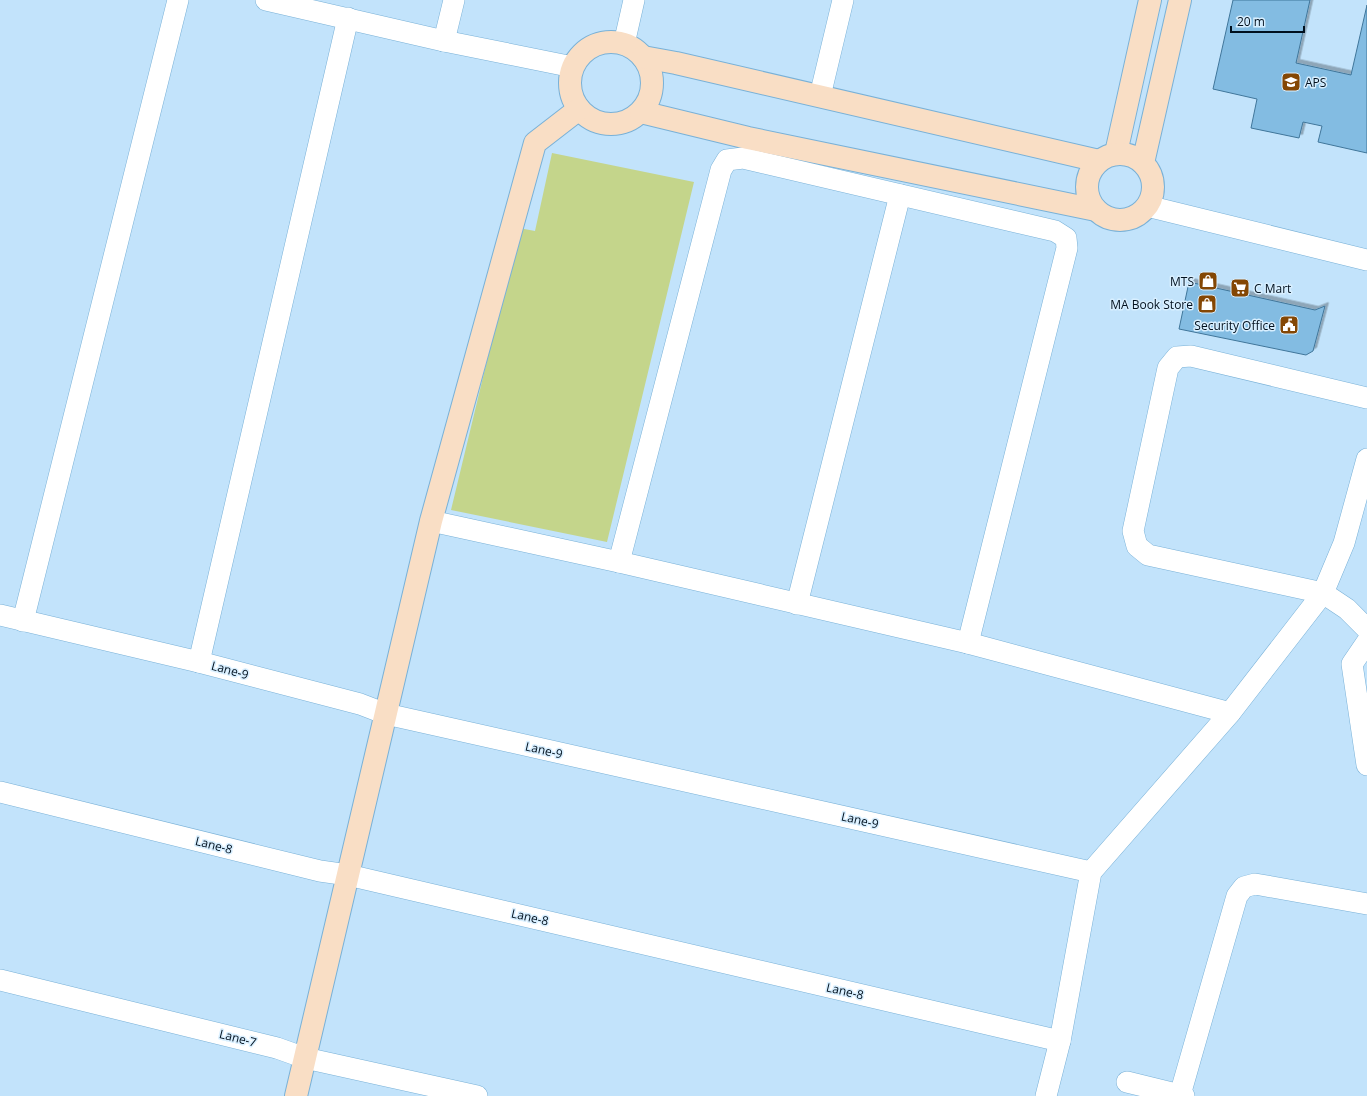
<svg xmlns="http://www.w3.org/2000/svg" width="1367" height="1096" viewBox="0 0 1367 1096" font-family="'Open Sans',sans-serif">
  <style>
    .green { fill: #c4d58b }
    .building { fill: #83bce2; stroke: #40769a; filter: url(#shadow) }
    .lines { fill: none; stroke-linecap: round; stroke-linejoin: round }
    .street-casing { stroke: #79b1d7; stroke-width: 22 }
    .secondary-casing { stroke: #79b1d7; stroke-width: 24 }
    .street { stroke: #fff; stroke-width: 21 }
    .secondary { stroke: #f9dec5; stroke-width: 22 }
    .labels { text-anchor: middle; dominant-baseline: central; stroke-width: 3; stroke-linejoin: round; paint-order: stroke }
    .poi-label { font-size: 12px; fill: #00101e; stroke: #d8efff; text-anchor: end }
    .street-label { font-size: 12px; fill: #00101e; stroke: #d8efff }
  </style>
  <defs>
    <filter id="shadow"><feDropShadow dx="3.5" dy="-3.5" stdDeviation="0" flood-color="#0004"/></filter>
  </defs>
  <rect width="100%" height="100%" fill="#c2e3fb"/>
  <polygon class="green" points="552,153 694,182 607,542 451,510 519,228 535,231"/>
  <g class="building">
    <polygon points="1233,0 1310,0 1296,63 1351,75 1367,5 1367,153 1318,142 1322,126 1303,122 1299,138 1251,128 1257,99 1213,89"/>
    <polygon points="1189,282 1315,310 1325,306 1313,351 1306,355 1179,329"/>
  </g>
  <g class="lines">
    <defs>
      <g id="street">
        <polyline points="266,0 444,41 573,67"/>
        <polyline points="444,41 454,0"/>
        <polyline points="624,44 634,0"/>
        <polyline points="820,96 843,0"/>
        <polyline points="1147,206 1367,260"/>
        <polyline points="1367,398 1191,356 1177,357 1168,368 1133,531 1137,546 1148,555 1323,593 1347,609 1367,629"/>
        <polyline points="431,521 619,562 968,643 1230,713"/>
        <polyline points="619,562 721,170 727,160 743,158 1055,231 1066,238 1067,248 968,643"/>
        <polyline points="797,604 900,195"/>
        <polyline points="0,615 199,662 360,704 386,714 1091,872"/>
        <polyline points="23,621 178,0"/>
        <polyline points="1367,642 1352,664 1367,765"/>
        <polyline points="199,662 348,18"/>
        <polyline points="0,792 320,871 348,875 1060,1041"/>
        <polyline points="0,980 277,1048 305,1058 477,1096"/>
        <polyline points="1127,1082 1184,1096"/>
        <polyline points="1180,1095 1237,896 1244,887 1255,884 1367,904"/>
        <polyline points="1046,1096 1060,1041 1091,872 1230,713 1323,593 1344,543 1367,459"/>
      </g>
      <g id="secondary">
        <circle cx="611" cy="83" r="41"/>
        <polyline points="643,57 676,63 1099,161"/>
        <polyline points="641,112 748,138 1096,210"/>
        <polyline points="1116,153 1150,0"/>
        <circle cx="1120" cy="187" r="33"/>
        <polyline points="1143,163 1180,0"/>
        <polyline points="296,1096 431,521 535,143 579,109"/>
      </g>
    </defs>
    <use href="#street" class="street-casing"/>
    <use href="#secondary" class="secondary-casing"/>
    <use href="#street" class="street"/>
    <use href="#secondary" class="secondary"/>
  </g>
  <defs>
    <symbol id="school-square" viewBox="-11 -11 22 22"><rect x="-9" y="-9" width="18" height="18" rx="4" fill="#844704" stroke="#d8efff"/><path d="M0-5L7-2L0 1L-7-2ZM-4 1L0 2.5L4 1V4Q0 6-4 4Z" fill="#fff"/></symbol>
    <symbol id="shop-square" viewBox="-11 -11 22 22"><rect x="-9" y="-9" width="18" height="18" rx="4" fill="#844704" stroke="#d8efff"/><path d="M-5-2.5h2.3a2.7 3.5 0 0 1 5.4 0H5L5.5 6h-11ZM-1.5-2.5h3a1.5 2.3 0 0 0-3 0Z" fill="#fff"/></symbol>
    <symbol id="supermarket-square" viewBox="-11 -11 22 22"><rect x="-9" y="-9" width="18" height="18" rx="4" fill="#844704" stroke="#d8efff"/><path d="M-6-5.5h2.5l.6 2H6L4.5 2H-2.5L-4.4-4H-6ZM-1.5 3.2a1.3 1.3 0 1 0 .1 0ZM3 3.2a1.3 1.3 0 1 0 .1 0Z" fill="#fff"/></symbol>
    <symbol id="civic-square" viewBox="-11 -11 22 22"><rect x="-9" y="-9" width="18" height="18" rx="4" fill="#844704" stroke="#d8efff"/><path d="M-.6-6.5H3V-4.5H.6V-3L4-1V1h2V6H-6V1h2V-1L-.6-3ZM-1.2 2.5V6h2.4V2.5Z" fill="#fff"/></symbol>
  </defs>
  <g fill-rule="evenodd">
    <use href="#school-square" x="1280" y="71" width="22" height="22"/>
    <use href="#shop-square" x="1197" y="270" width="22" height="22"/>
    <use href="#supermarket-square" x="1229" y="277" width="22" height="22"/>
    <use href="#shop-square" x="1196" y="293" width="22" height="22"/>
    <use href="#civic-square" x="1278" y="314" width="22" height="22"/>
  </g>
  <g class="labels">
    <g class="poi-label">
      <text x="1305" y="82" text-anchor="start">APS</text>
      <text x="1194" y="281">MTS</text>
      <text x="1254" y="288" text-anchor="start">C Mart</text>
      <text x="1193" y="304">MA Book Store</text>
      <text x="1275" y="325">Security Office</text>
    </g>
    <g class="street-label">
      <text transform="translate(230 670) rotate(15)">Lane-9</text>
      <text transform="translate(544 750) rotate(13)">Lane-9</text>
      <text transform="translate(860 820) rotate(13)">Lane-9</text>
      <text transform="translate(214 845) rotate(14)">Lane-8</text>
      <text transform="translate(530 917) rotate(13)">Lane-8</text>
      <text transform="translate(845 991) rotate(13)">Lane-8</text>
      <text transform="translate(238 1038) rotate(14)">Lane-7</text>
    </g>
  </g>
  <path d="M1231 26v6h73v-6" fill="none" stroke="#00101e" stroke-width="2"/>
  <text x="1237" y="26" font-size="12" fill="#00101e" stroke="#d8efff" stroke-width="3" paint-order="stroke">20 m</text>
</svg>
